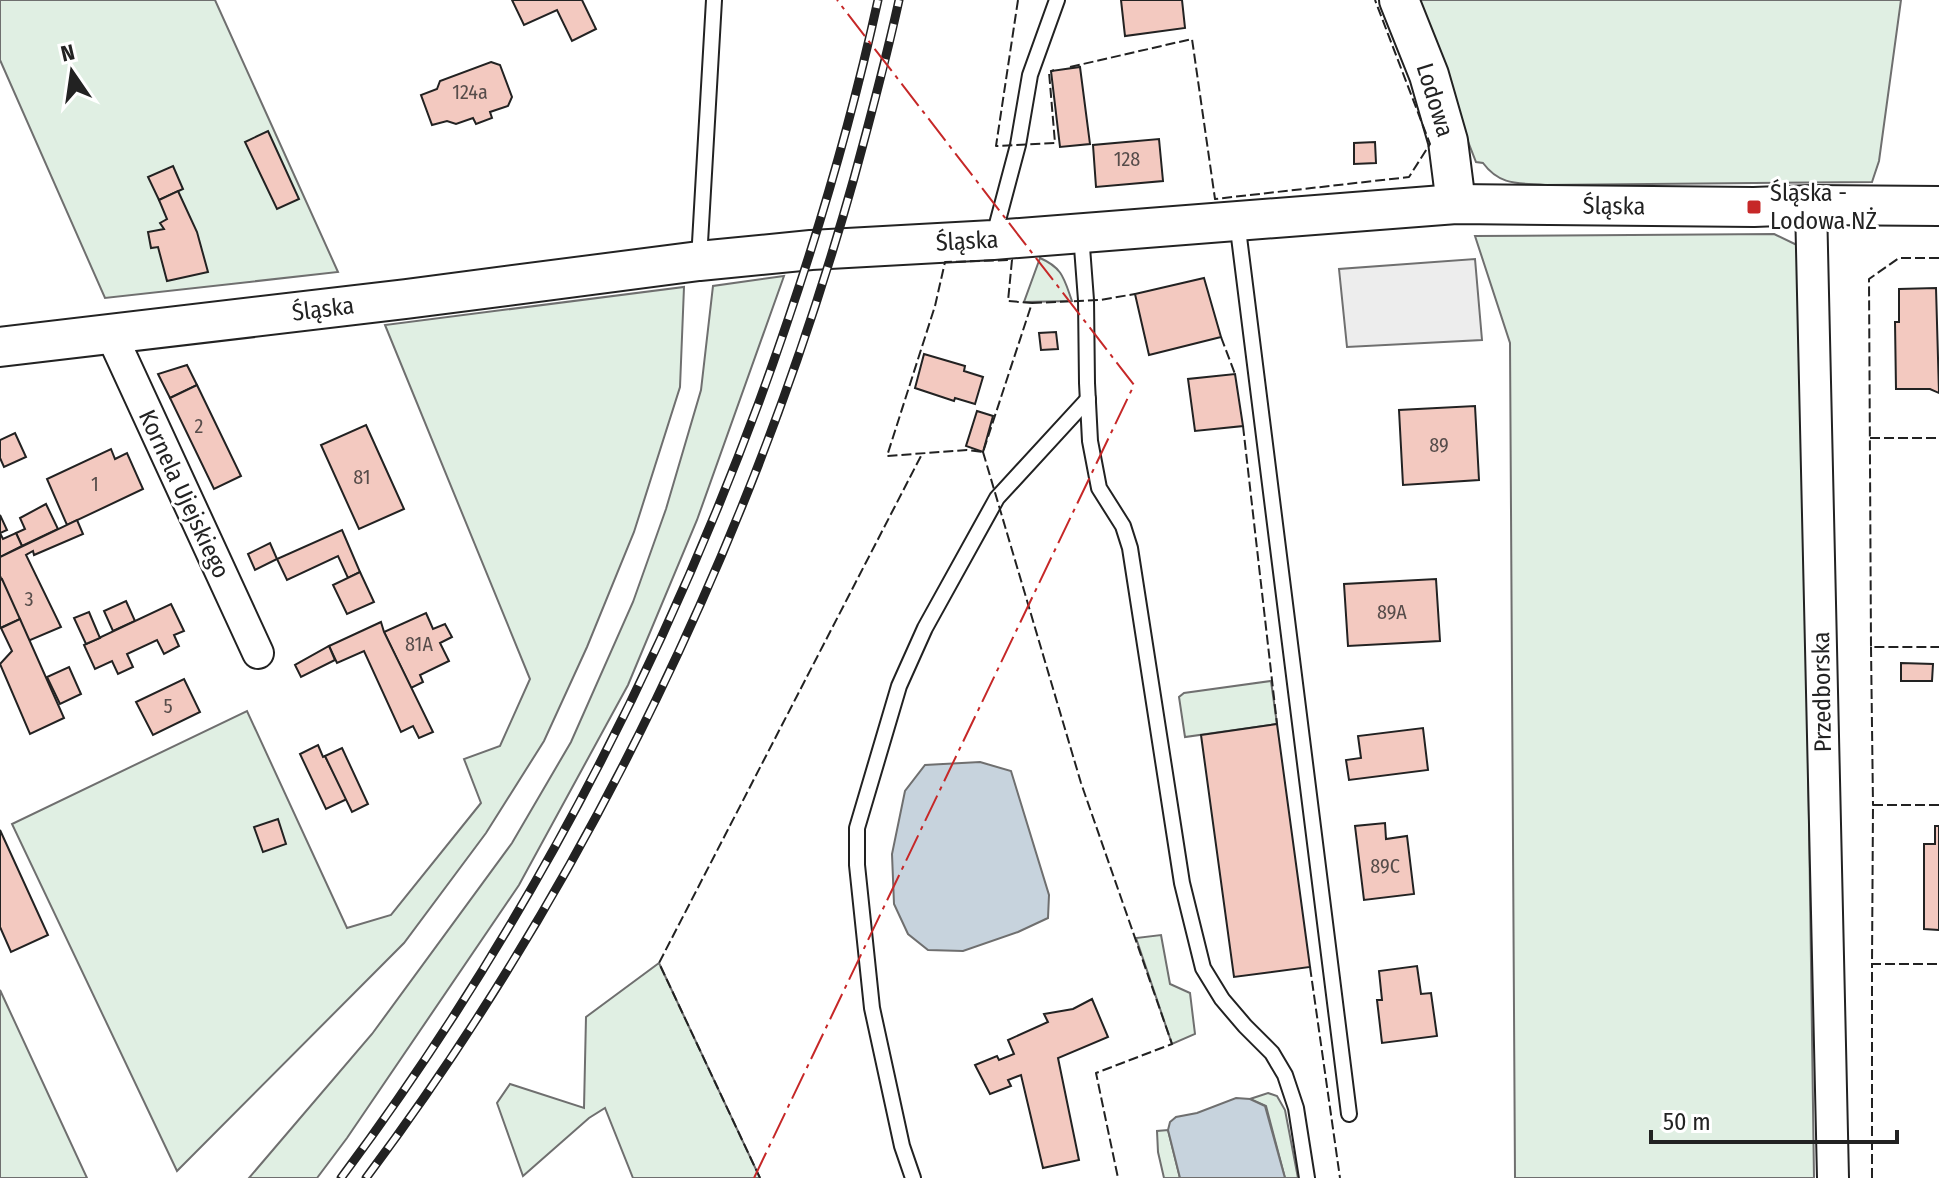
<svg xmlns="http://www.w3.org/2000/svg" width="1939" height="1178" viewBox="0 0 1939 1178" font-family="'Fira Sans Condensed',sans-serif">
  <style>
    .green { fill: #e0efe3; stroke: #6f6f6f; stroke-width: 2 }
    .parking { fill: #ededed; stroke: #6f6f6f; stroke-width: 2 }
    .water { fill: #c7d3dd; stroke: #6f6f6f; stroke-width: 2 }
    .building { fill: #f3c9c0; stroke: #222; stroke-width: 2 }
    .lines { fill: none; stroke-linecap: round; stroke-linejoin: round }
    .service-casing { stroke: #222; stroke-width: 18 }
    .minor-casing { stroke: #222; stroke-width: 34 }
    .tertiary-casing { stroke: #222; stroke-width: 42 }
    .service { stroke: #fff; stroke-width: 14 }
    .minor { stroke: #fff; stroke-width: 30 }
    .tertiary { stroke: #fff; stroke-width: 38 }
    .rail-casing { stroke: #222; stroke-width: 9 }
    .rail { stroke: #fff; stroke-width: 6; stroke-dasharray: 18; stroke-linecap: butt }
    .fence { stroke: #222; stroke-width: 2; stroke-dasharray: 10 4; stroke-linecap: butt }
    .power { stroke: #c62828; stroke-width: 2; stroke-dasharray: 28 6 4 6; stroke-linecap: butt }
    .poi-dot { fill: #c62828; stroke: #fff; stroke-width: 3 }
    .labels { text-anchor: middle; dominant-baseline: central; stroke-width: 6; stroke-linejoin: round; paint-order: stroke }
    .number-label { font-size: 20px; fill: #564c4a }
    .street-label { font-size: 24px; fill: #222; stroke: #fff }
    .poi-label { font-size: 24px; fill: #222; stroke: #fff; text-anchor: start }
  </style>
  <rect width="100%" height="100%" fill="#fff"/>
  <g class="green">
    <polygon points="0,0 215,0 338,272 105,298 0,60"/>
    <path d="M1413 0H1901L1879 161 1872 182 1545 185C1519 183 1500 186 1483 163L1476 162Z"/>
    <polygon points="1774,234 1801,247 1814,1178 1515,1178 1510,343 1475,236"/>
    <path d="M1040 258C1063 268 1064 279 1072 301L1024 302Z"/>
    <polygon points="784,276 697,520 628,685 519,885 347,1138 317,1178 249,1178 372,1034 512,843 571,742 633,602 666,509 701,390 713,286"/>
    <polygon points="684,287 680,387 634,532 587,647 544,741 486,833 404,943 177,1171 12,824 247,711 347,928 391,915 481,803 464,759 500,746 530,679 385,325"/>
    <polygon points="1271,681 1277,724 1185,737 1179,697 1184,693"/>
    <polygon points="1161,935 1170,984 1190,993 1195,1034 1172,1044 1136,938"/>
    <polygon points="659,963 760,1178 633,1178 605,1108 589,1118 523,1176 497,1103 510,1084 584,1108 586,1017"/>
    <polygon points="0,990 87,1178 0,1178"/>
    <polygon points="1268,1093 1277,1096 1285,1110 1298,1178 1285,1178 1266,1106 1250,1099"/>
    <polygon points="1168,1130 1180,1178 1164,1178 1158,1152 1157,1131"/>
  </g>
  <polygon class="parking" points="1475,259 1482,340 1347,347 1339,269"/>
  <g class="water">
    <polygon points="980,762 1011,771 1049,895 1048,918 1018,932 963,951 928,950 908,934 894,904 892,854 905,791 925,765"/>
    <polygon points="1236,1098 1250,1099 1265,1106 1285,1178 1180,1178 1168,1130 1170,1122 1176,1117 1197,1113"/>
  </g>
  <g class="building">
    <polygon points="512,0 582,0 596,29 572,41 557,10 524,25"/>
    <polygon points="1121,0 1182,0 1185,28 1125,36"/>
    <polygon points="491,62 500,65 512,97 508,106 490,112 492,118 476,124 473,118 456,124 447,121 432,125 421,95 437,89 440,81"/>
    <polygon points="1080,67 1090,144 1060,147 1051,71"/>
    <polygon points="268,131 299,199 277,209 245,142"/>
    <polygon points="1159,139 1163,181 1096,187 1093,145"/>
    <polygon points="1375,142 1376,163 1354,164 1354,143"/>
    <polygon points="173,166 183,189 159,200 148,177"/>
    <polygon points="178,191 197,232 208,272 167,281 158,247 151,248 148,232 164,229 160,223 167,219 159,200"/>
    <polygon points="1204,278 1221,337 1149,355 1135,294"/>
    <polygon points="1936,288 1939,393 1930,389 1896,389 1895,322 1899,322 1899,289"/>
    <polygon points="1056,332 1058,349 1041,350 1039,333"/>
    <polygon points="924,354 965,366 964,371 983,377 975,404 955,398 954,401 915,388"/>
    <polygon points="187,365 197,385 170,398 158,374"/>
    <polygon points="1235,374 1243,426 1195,431 1188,379"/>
    <polygon points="197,385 241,476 214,489 170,398"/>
    <polygon points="1475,406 1479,480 1403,485 1399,410"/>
    <polygon points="977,411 993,416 983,452 966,446"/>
    <polygon points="366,425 404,509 359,529 321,445"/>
    <polygon points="15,433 26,457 4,467 0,458 0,440"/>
    <polygon points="111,449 115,459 127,453 143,489 67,525 47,479"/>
    <polygon points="46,504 58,529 22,546 16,533 25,529 20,518"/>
    <polygon points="0,515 7,530 0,533 3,539 16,533 22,546 0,557"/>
    <polygon points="77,520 83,534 34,555 33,551 26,555 61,627 28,641 0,576 0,557"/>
    <polygon points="342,530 360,572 348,578 338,556 287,580 277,559"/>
    <polygon points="270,543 277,559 255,570 248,554"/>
    <polygon points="360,572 374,602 347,614 333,585"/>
    <polygon points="2,579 20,619 0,628 0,580"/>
    <polygon points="1436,579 1440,641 1348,646 1344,584"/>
    <polygon points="126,601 135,621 113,631 104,611"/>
    <polygon points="171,604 184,631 174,635 179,646 164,654 157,640 127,654 133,667 118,674 112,661 95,669 84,645"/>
    <polygon points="89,612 100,638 86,644 74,618"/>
    <polygon points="426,613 433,629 445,624 452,637 440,643 449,661 420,675 423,682 411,688 384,632"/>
    <polygon points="20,619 64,718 30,734 0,664 12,651 1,628"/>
    <polygon points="381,622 384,632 433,732 419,738 413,726 401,732 364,651 337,663 329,646"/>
    <polygon points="329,646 335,660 301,677 295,665"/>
    <polygon points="1901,663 1933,664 1932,681 1901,681"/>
    <polygon points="69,667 81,694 60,704 47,677"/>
    <polygon points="184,679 200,712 153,735 136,702"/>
    <polygon points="1277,724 1310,967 1234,977 1201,735"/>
    <polygon points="1423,728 1428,770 1349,780 1346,760 1361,758 1358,736"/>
    <polygon points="318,745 323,757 325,756 347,799 326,809 300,754"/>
    <polygon points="342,748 368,804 352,812 325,756"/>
    <polygon points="278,819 286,844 263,852 254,827"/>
    <polygon points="1385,823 1386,839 1407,836 1414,894 1364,900 1355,826"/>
    <polygon points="1935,826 1939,826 1939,930 1924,929 1924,844 1935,844"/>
    <polygon points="0,830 48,935 11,952 0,927"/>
    <polygon points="1417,966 1421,994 1431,993 1437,1036 1382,1043 1377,1000 1382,1000 1379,971"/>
    <polygon points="1092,999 1108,1037 1058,1058 1079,1160 1043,1168 1021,1075 1008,1080 1011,1086 990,1094 975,1065 997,1056 999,1060 1014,1054 1008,1040 1048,1022 1044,1014 1073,1009"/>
  </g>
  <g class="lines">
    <defs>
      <g id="service">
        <polyline points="1237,221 1349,1114"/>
        <polyline points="1081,234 1086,300 1087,383 1090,441 1099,488 1123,526 1130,548 1182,883 1203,968 1222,999 1245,1026 1272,1053 1285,1075 1296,1108 1307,1178"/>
        <polyline points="993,239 1018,145 1030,75 1057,0"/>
        <polyline points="699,260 714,0"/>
        <polyline points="913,1178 902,1146 872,1008 857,865 857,828 899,686 925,628 997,498 1088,399"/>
      </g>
      <g id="minor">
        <polyline points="1811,205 1833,1178"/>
        <polyline points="111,334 258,653"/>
      </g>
      <g id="tertiary">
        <polyline points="1399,0 1429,75 1448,141 1456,204"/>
        <polyline points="0,347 406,299 699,261 811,250 993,240 1456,204 1754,207 1811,205 1939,206"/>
      </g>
    </defs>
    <use href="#service" class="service-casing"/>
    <use href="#minor" class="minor-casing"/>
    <use href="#tertiary" class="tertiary-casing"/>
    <use href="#service" class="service"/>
    <use href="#minor" class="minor"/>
    <use href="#tertiary" class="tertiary"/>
    <defs>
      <g id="rail">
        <path d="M341 1178C518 941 656 679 759 402 807 271 848 137 878 0"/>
        <path d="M366 1178C587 883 755 532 854 178 870 119 886 60 899 0"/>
      </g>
    </defs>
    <use href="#rail" class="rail-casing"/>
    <use href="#rail" class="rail"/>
    <g class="fence">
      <polyline points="1018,0 996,146 1055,143 1049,72 1054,70"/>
      <polyline points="1070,67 1192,39 1215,199 1409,177 1430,144 1375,0"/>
      <polyline points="1939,258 1899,258 1869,279 1871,647 1939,647"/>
      <polygon points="1012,260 1008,301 1032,303 983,452 967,450 887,456 935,306 945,262"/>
      <polyline points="1032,303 1100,300 1135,294"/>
      <polyline points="1221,337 1235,374"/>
      <polyline points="1243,426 1277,724"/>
      <polyline points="1870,438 1939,438"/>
      <polyline points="983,452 1081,783 1172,1044 1096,1073 1118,1178"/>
      <polyline points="1871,647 1873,805 1875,805"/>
      <polyline points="1939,805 1873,805 1872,964 1939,964"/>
      <polyline points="1310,967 1340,1178"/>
      <polyline points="760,1178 659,963 922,454"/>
      <polyline points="1872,1178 1872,964 1874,964"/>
    </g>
    <polyline class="power" points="754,1178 1134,385 837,0"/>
  </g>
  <rect class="poi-dot" x="1746" y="199" width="16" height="16" rx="4"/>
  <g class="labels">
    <g class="number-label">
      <text x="470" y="92">124a</text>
      <text x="1127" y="159">128</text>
      <text x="199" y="426">2</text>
      <text x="1439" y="445">89</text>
      <text x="362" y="477">81</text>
      <text x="95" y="484">1</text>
      <text x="29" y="599">3</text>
      <text x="1392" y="612">89A</text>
      <text x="419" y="644">81A</text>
      <text x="168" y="706">5</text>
      <text x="1385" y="866">89C</text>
    </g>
    <g class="street-label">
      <text transform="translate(1435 100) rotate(73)">Lodowa</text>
      <text transform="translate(1614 206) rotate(1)">Śląska</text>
      <text transform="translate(967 241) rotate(-3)">Śląska</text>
      <text transform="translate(323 309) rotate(-7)">Śląska</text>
      <text transform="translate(184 494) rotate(65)">Kornela Ujejskiego</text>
      <text transform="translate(1822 692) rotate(-91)">Przedborska</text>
    </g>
    <g class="poi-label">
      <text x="1770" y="193">Śląska -<tspan x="1770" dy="28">Lodowa NŻ</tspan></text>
    </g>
  </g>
  <g transform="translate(72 72) rotate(347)" stroke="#ffffff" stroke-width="6" paint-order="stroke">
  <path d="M0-6L14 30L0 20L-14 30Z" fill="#222222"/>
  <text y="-12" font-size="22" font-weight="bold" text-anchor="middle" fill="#222222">N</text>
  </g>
  <path d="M1651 1130v12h246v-12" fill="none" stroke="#222222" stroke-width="4"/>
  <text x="1663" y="1130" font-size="24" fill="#222222" stroke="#ffffff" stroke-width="6" paint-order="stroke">50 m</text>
</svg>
